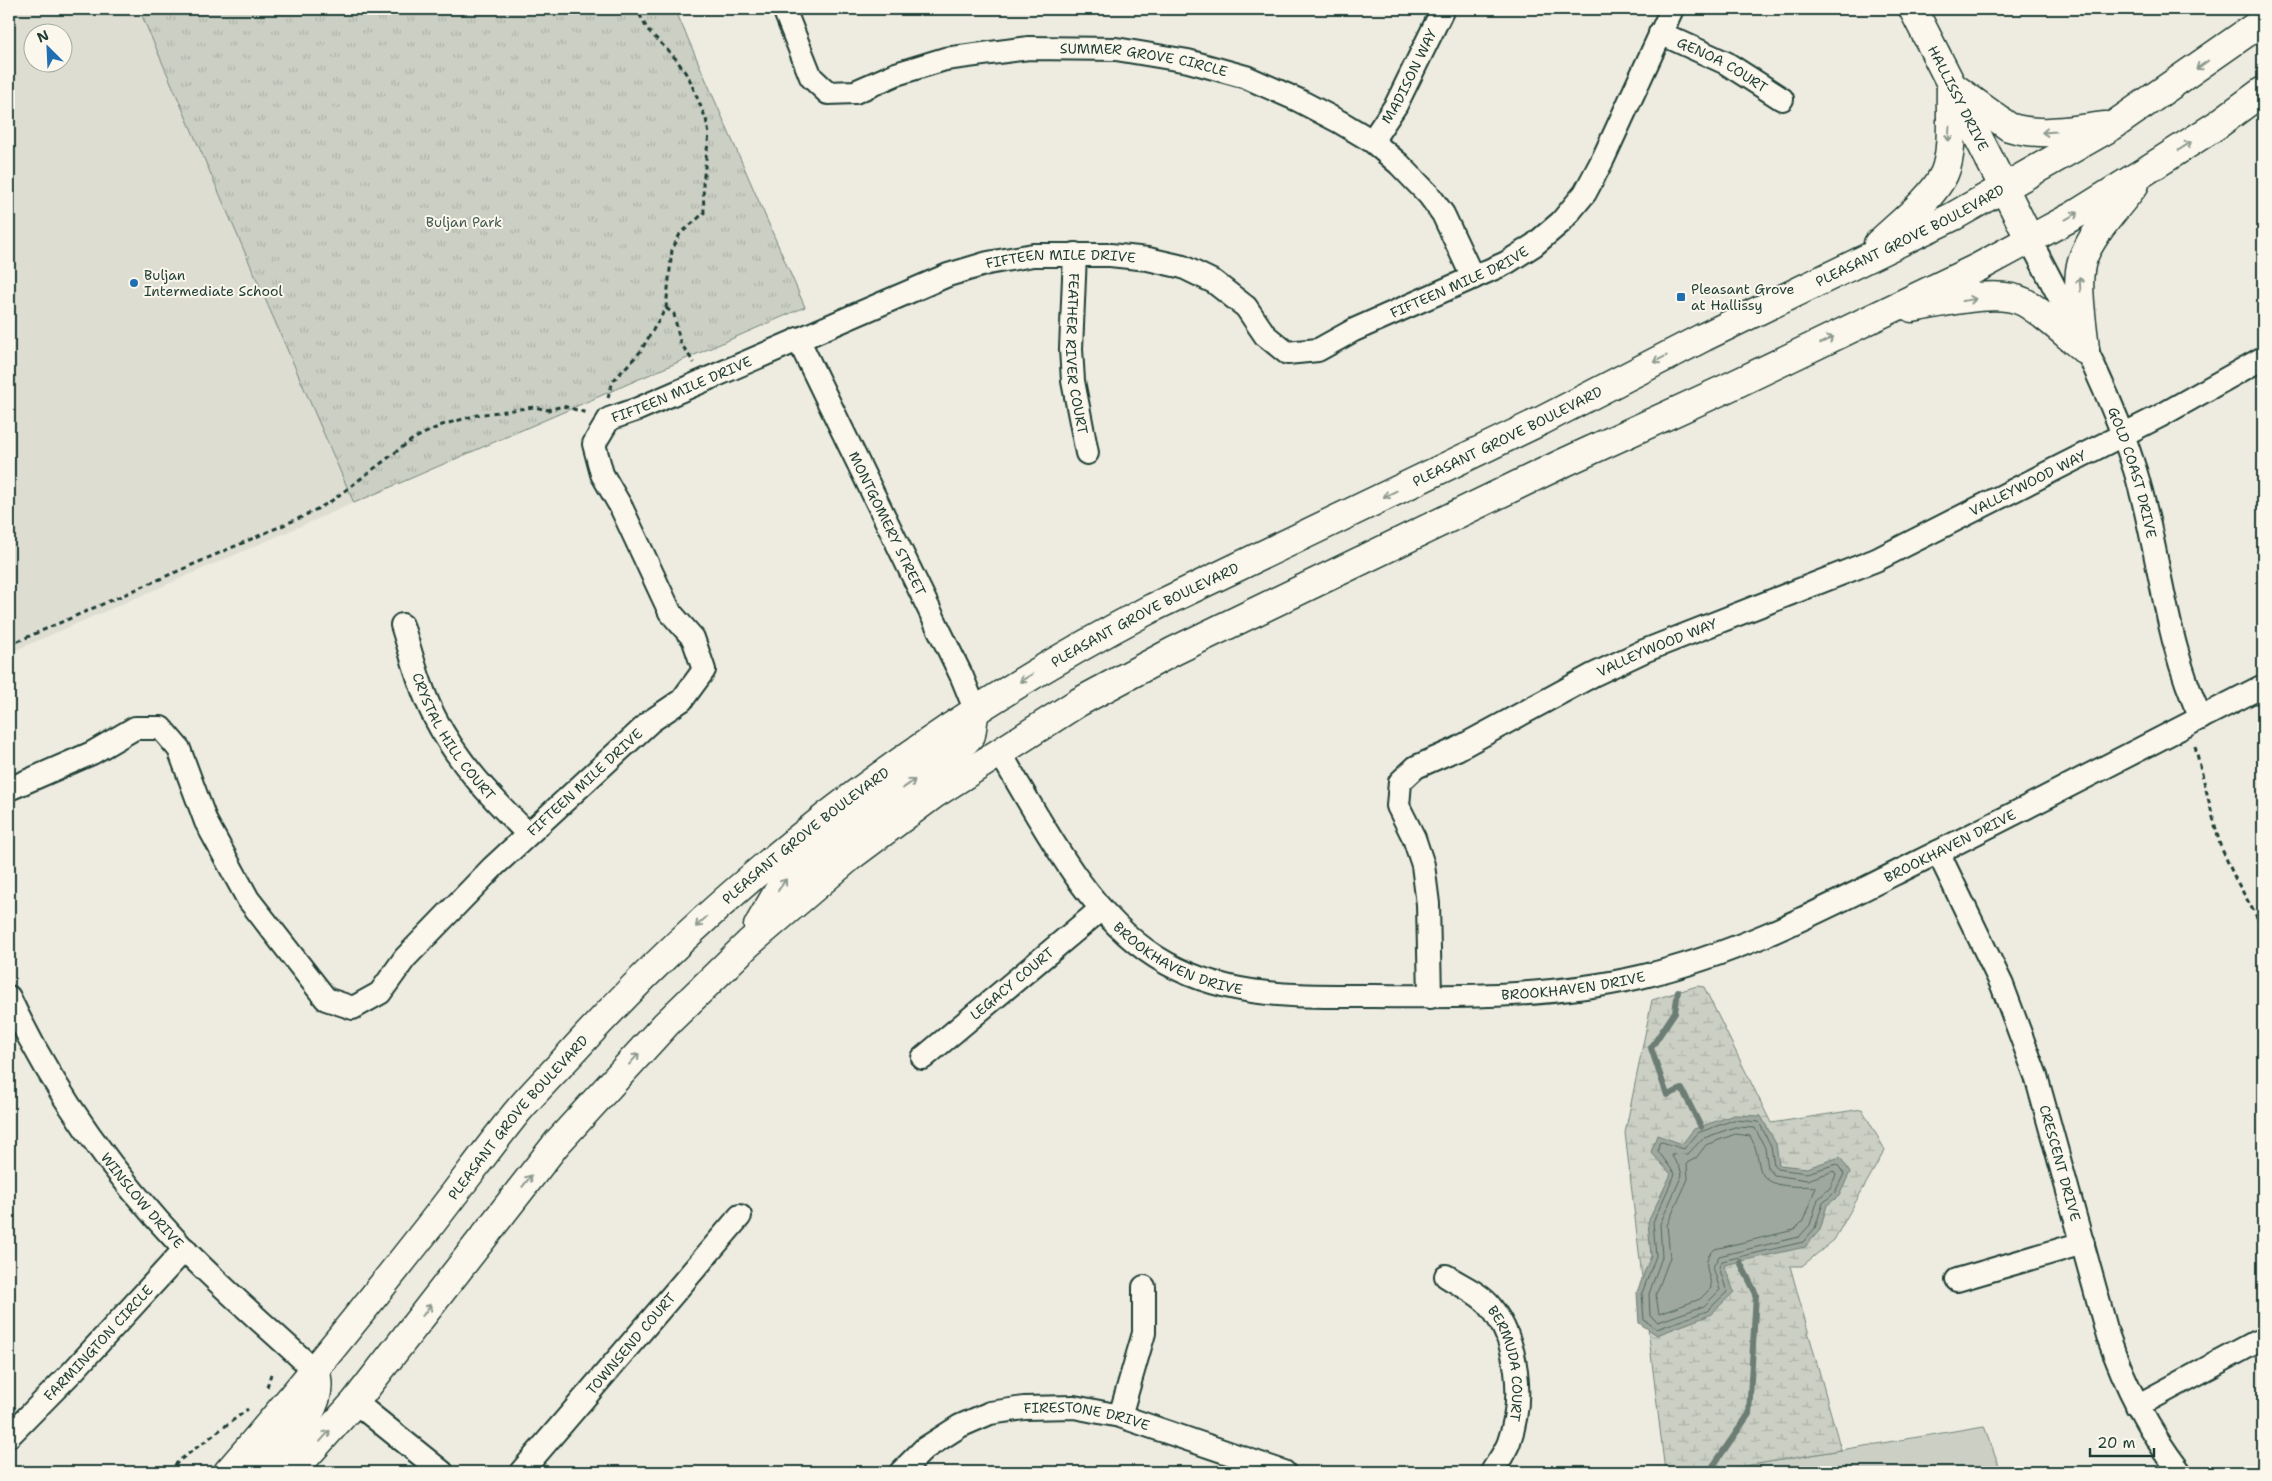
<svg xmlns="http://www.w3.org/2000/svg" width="2272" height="1481" viewBox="0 0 2272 1481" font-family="'Shantell Sans',sans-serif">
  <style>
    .built { fill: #ddddd2; fill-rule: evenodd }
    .green { fill: #cbcfc4; stroke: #75867c }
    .wetland { fill: url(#wetland-marsh); stroke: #75867c }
    .park { fill: url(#park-tufts); stroke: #75867c }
    .water { fill: #9fa89f; stroke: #6c7d74 }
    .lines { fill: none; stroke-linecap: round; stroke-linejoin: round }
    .shore { stroke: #52685f; stroke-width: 1 }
    .stream { stroke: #6c7d74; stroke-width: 6 }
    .minor-casing { stroke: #1f3d34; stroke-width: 26 }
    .tertiary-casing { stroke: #1f3d34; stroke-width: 31 }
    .secondary-casing { stroke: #1f3d34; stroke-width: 31 }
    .primary-casing { stroke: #1f3d34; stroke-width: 31 }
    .path { stroke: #1f3d34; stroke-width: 3; stroke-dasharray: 5 4; stroke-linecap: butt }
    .minor { stroke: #fbf7ec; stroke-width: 22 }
    .tertiary { stroke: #fbf7ec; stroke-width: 28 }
    .secondary { stroke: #fbf7ec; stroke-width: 28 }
    .primary { stroke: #fbf7ec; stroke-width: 28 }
    .oneway { stroke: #8d9a90 }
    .poi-dot { fill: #1f6fb2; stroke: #fbf7ec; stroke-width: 2 }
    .labels { text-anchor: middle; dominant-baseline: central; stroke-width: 4; stroke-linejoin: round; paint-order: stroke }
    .street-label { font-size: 14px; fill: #1f3d34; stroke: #fbf7ec }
    .park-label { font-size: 14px; fill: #415a51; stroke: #fbf7ec }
    .poi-label { font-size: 14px; fill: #1f3d34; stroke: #fbf7ec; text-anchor: start }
  </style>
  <defs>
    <pattern id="wetland-marsh" width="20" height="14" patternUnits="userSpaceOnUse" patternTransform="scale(1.25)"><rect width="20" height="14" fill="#cbcfc4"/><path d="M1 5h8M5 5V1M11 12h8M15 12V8" fill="none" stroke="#aeb3a9"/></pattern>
    <pattern id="park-tufts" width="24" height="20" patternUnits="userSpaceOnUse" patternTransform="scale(1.25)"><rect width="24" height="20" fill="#cbcfc4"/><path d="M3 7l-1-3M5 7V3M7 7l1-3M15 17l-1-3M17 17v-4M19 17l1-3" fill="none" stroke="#aeb3a9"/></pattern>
  </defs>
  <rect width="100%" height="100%" fill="#eeece1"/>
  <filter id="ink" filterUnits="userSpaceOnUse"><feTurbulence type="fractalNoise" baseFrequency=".02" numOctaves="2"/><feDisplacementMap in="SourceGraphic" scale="10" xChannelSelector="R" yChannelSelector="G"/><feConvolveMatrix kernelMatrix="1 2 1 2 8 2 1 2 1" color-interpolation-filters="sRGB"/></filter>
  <g filter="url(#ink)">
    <path class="built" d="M9 9H139L354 503 9 653ZM32 32H62V62H32Z"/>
    <polygon class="green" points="1984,1426 2001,1472 1709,1472"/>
    <polygon class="wetland" points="1697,986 1704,987 1771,1123 1862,1109 1885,1150 1834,1240 1802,1266 1790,1266 1841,1450 1709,1472 1665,1472 1625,1133 1652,1000"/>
    <polygon class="park" points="139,9 675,9 805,307 354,503"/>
    <polygon class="water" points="1734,1115 1761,1116 1776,1144 1779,1165 1807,1168 1840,1157 1850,1172 1839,1196 1827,1205 1820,1230 1805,1247 1724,1265 1734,1292 1710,1315 1657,1335 1639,1323 1637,1292 1651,1256 1648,1222 1671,1174 1651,1152 1657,1135 1682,1144 1694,1129"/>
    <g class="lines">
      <g class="shore">
        <polygon points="1734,1120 1759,1122 1771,1146 1774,1165 1777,1169 1807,1173 1837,1164 1844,1174 1835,1192 1823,1203 1815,1228 1803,1242 1722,1261 1719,1267 1727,1292 1707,1311 1657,1329 1644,1320 1642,1293 1656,1256 1653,1222 1675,1174 1658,1151 1659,1143 1662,1142 1684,1149 1698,1133"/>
        <polygon points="1735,1127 1755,1128 1765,1148 1768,1168 1774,1175 1807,1180 1834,1171 1836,1175 1830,1188 1818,1199 1810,1225 1799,1237 1719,1256 1713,1267 1720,1290 1704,1306 1658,1322 1650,1316 1649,1294 1662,1257 1660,1224 1682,1175 1680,1168 1671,1155 1688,1154 1702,1139"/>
        <path d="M1736 1134 1750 1136C1757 1148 1757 1156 1760 1169 1767 1191 1800 1185 1816 1187L1803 1221 1794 1230 1715 1249C1699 1262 1711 1273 1711 1288L1700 1299 1659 1314 1656 1295 1670 1257 1667 1225 1688 1179 1687 1163 1696 1158 1706 1145Z"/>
      </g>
      <g class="stream">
        <polyline points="1678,991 1675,1012 1651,1048 1667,1095 1682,1089 1701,1127"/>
        <polyline points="1709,1472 1749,1414 1756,1294 1740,1262"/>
      </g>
      <defs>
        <g id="minor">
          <path id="s1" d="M784 9 811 77 828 93 855 92 896 74 945 59 1029 48 1116 49 1188 61 1246 77 1298 100 1340 122 1372 141 1399 164 1429 195 1443 214 1473 278"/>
          <path id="s2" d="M1660 33 1726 63 1782 99"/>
          <path id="s3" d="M1372 141 1396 105 1443 9"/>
          <path id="s4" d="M2030 240C2068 314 2110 389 2135 470 2160 551 2164 640 2201 718"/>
          <path id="s5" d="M1075 254 1071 349 1073 381 1087 453"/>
          <path id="s6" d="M798 339 962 677 975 709"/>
          <path id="s7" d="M402 625C412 656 420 689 435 718 458 763 492 798 528 834"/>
          <path id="s8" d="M999 751C1041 821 1086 913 1156 957 1222 999 1298 996 1373 996 1462 997 1553 997 1640 977 1739 954 1824 909 1914 864 2031 806 2147 745 2263 686"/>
          <path id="s9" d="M9 789 92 753 135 728H161L179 749 206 822 248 899 326 999 353 1008 380 993 405 958 493 867 651 721 682 700 704 670 693 638 670 612 621 507 602 474 594 444 609 419 638 409 948 275 988 263 1033 255H1110L1148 259 1183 267 1214 282 1246 307 1265 335 1287 353 1318 350 1354 330 1506 263 1534 245 1561 222 1585 193 1603 159 1672 9"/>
          <path id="s10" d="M1938 852 2002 985 2036 1076 2108 1336C2125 1386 2148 1430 2180 1472"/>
          <path id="s11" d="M9 997C52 1090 114 1175 184 1249 225 1291 271 1330 315 1371"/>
          <path id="s12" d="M1430 997 1428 904 1423 865 1414 838 1398 806 1400 782 1416 767 1457 749 1593 675 1644 651 1876 560 2160 416 2263 358"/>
          <path id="s13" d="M923 1058 1101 909"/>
          <path id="s14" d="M1446 1276C1460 1285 1481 1294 1490 1306 1519 1342 1524 1399 1509 1442 1505 1453 1497 1463 1492 1472"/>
          <polyline points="1957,1280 2083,1243"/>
          <polyline points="355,1402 442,1472"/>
          <polyline points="2137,1406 2256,1342"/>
          <polyline points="1120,1416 1144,1333 1144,1287"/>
          <path id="s15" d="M9 1436 74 1370 185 1249"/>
          <path id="s16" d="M521 1472 740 1216"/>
          <path id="s17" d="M901 1472 924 1449 960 1426 990 1413 1024 1408 1074 1407 1120 1416 1284 1472"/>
        </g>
        <g id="tertiary">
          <path id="s18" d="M1913 9 2004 188"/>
        </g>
        <polyline id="secondary" points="2004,188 2030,240"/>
        <g id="primary">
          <path d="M1951 85 2009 127C2040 137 2073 130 2106 126"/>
          <path d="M1878 244C1899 224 1932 199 1944 174 1954 152 1950 110 1951 85"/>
          <path d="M1912 308C1942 303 1997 288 2024 302 2041 311 2069 337 2085 350"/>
          <path d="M2085 350C2083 325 2075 284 2082 261 2090 235 2119 206 2135 184"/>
          <polyline points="758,926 784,881 865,816 958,749 971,735 975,709"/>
          <path id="s19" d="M228 1472C298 1392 365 1308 431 1224 460 1187 488 1148 517 1112 535 1091 555 1071 574 1050 739 868 934 722 1152 608L1541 421 1704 337 1954 216 2114 125 2263 21"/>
          <path d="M260 1472C283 1445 329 1408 315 1371"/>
          <polyline points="292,1472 355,1402 557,1143 666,1024 749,943 851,856 933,795 1079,702 1174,651 1561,464 1727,388 1979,267 2075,215 2144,172 2217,125 2263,91"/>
        </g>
      </defs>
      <use href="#minor" class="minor-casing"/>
      <use href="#tertiary" class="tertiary-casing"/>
      <use href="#secondary" class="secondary-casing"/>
      <use href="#primary" class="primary-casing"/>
      <g class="path">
        <polyline points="666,308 674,314 680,342 694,363"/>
        <polyline points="608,398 613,381 640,352 666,308 672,250 680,234 704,213 703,183 709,134 706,119 689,78 676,59 647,29 637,9"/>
        <polyline points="9,645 304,516 330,502 413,439 442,425 477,415 534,407 548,410 563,406 587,413"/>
        <polyline points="2195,746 2220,845 2235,878 2263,928"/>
        <polyline points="267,1387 271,1374"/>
        <polyline points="168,1472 180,1460 248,1409"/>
      </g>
      <use href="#minor" class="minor"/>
      <use href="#tertiary" class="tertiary"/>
      <use href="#secondary" class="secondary"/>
      <use href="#primary" class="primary"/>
    </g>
    <defs><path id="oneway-shaft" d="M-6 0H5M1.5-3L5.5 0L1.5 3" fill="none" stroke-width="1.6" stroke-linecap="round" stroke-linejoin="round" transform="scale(1.25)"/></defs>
    <g class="oneway">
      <use href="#oneway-shaft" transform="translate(2202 65) rotate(144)"/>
      <use href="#oneway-shaft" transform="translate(2049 132) rotate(176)"/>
      <use href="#oneway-shaft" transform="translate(1949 134) rotate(93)"/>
      <use href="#oneway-shaft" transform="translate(2185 146) rotate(-33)"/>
      <use href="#oneway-shaft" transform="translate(2072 216) rotate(-29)"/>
      <use href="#oneway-shaft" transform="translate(2080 284) rotate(-94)"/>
      <use href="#oneway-shaft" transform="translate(1969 300) rotate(-8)"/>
      <use href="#oneway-shaft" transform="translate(1827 340) rotate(-26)"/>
      <use href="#oneway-shaft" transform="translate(1660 359) rotate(153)"/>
      <use href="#oneway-shaft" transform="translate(1390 494) rotate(154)"/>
      <use href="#oneway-shaft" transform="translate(1026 678) rotate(149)"/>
      <use href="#oneway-shaft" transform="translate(909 784) rotate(-36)"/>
      <use href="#oneway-shaft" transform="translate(782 885) rotate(-55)"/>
      <use href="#oneway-shaft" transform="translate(701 922) rotate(137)"/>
      <use href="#oneway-shaft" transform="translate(634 1059) rotate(-48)"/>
      <use href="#oneway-shaft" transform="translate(527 1181) rotate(-52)"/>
      <use href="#oneway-shaft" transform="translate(427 1310) rotate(-52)"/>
      <use href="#oneway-shaft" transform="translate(325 1436) rotate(-49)"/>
    </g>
  </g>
  <g class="poi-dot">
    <circle cx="134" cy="283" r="5"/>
    <rect x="1676" y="292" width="10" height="10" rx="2.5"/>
  </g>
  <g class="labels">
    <g class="street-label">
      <text stroke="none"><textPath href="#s1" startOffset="420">SUMMER GROVE CIRCLE</textPath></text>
      <text stroke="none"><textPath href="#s2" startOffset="70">GENOA COURT</textPath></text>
      <text stroke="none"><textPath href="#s3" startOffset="75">MADISON WAY</textPath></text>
      <text stroke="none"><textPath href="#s18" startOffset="100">HALLISSY DRIVE</textPath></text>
      <text stroke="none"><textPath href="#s19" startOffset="2122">PLEASANT GROVE BOULEVARD</textPath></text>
      <text stroke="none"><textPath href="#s9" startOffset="1771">FIFTEEN MILE DRIVE</textPath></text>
      <text stroke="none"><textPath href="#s9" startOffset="2220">FIFTEEN MILE DRIVE</textPath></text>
      <text stroke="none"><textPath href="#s5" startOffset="100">FEATHER RIVER COURT</textPath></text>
      <text stroke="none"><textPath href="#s9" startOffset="1366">FIFTEEN MILE DRIVE</textPath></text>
      <text stroke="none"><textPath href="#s19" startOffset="1672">PLEASANT GROVE BOULEVARD</textPath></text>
      <text stroke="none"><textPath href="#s4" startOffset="255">GOLD COAST DRIVE</textPath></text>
      <text stroke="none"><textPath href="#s12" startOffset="918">VALLEYWOOD WAY</textPath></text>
      <text stroke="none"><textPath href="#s6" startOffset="205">MONTGOMERY STREET</textPath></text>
      <text stroke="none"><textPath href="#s19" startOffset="1268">PLEASANT GROVE BOULEVARD</textPath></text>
      <text stroke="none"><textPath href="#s12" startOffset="512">VALLEYWOOD WAY</textPath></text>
      <text stroke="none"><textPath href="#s7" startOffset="124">CRYSTAL HILL COURT</textPath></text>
      <text stroke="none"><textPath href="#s9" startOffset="840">FIFTEEN MILE DRIVE</textPath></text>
      <text stroke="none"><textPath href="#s19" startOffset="862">PLEASANT GROVE BOULEVARD</textPath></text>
      <text stroke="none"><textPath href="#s8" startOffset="1091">BROOKHAVEN DRIVE</textPath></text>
      <text stroke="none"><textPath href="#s8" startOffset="282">BROOKHAVEN DRIVE</textPath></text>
      <text stroke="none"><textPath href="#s13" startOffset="116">LEGACY COURT</textPath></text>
      <text stroke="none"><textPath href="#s8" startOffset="686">BROOKHAVEN DRIVE</textPath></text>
      <text stroke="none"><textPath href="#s19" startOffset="458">PLEASANT GROVE BOULEVARD</textPath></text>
      <text stroke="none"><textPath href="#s10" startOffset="335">CRESCENT DRIVE</textPath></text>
      <text stroke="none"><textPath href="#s11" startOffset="244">WINSLOW DRIVE</textPath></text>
      <text stroke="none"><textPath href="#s15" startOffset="129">FARMINGTON CIRCLE</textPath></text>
      <text stroke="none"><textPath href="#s16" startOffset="169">TOWNSEND COURT</textPath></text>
      <text stroke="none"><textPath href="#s14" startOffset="115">BERMUDA COURT</textPath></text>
      <text stroke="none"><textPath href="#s17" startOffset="206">FIRESTONE DRIVE</textPath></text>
    </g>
    <g class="park-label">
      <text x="464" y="222">Buljan Park</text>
    </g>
    <g class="poi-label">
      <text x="144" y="275">Buljan<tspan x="144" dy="16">Intermediate School</tspan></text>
      <text x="1691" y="289">Pleasant Grove<tspan x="1691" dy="16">at Hallissy</tspan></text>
    </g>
  </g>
  <rect width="2272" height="1481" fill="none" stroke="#fbf7ec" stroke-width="30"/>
  <rect x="15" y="15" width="2242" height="1451" fill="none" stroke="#1f3d34" stroke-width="2" filter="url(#ink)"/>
  <g transform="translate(48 48) rotate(336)"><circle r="24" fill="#fbf7ec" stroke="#a3ada2"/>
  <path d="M0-4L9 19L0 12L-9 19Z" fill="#1f6fb2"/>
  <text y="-8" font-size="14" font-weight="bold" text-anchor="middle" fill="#1f3d34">N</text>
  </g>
  <path d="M2090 1448v8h64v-8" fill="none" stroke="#1f3d34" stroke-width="2.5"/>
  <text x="2097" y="1448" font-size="15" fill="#1f3d34" stroke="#fbf7ec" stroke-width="4" paint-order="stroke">20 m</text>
</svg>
